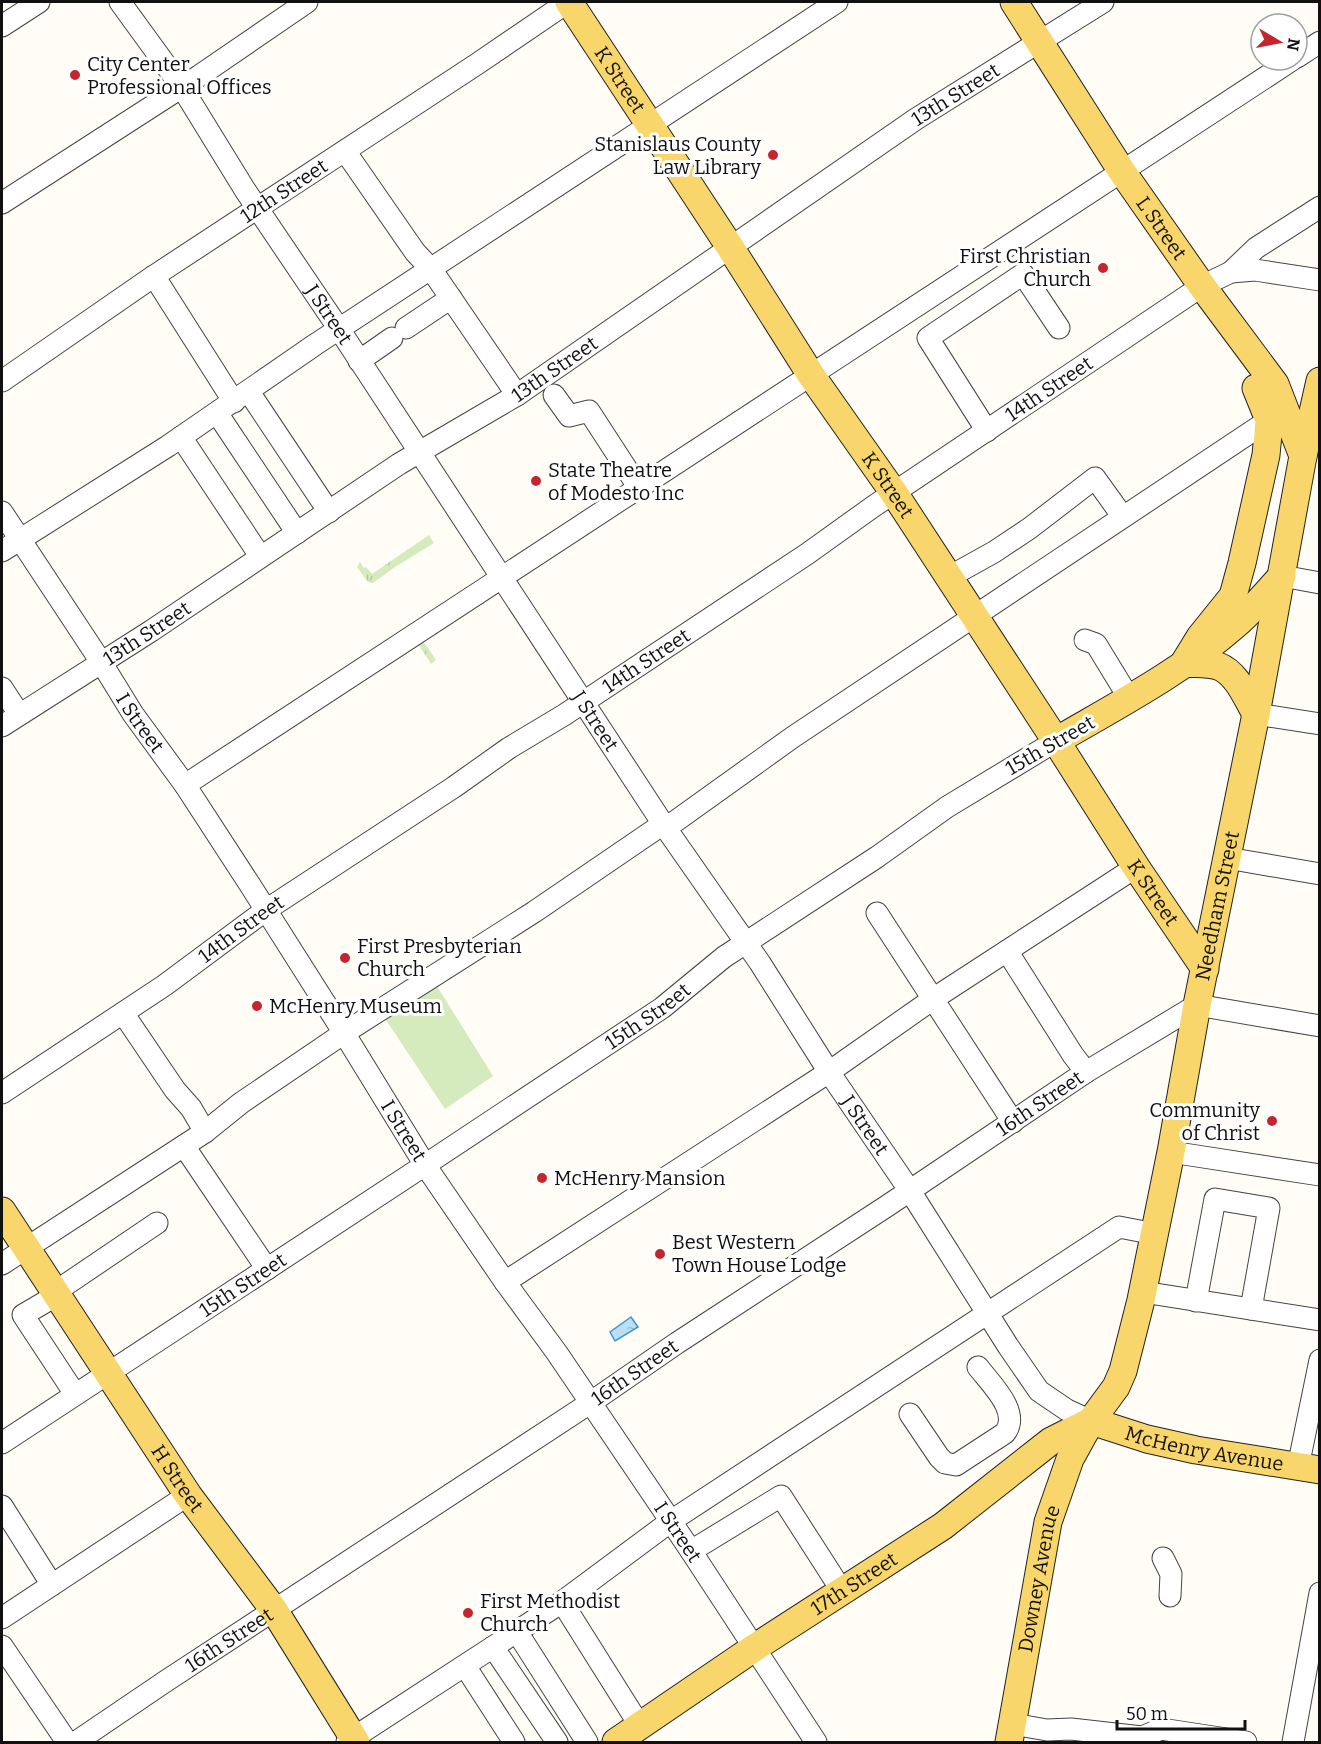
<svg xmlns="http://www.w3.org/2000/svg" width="1321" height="1744" viewBox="0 0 1321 1744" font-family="Bitter,serif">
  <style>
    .grass { fill: url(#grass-tufts) }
    .park { fill: #d5ebbd }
    .water { fill: url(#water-ripples); stroke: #3f96cf; stroke-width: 1.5 }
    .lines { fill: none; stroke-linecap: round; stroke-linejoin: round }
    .minor-casing { stroke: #444; stroke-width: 23 }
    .major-casing { stroke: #222; stroke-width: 29 }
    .minor { stroke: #fff; stroke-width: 21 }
    .major { stroke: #f9d66b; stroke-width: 27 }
    .poi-dot { fill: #c4262e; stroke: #fff; stroke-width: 2 }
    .labels { text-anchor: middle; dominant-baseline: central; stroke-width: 6; stroke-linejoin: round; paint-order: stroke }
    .poi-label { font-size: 20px; fill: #111; stroke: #fff; text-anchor: start }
    .street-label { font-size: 20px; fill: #111; stroke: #fff }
  </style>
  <defs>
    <pattern id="grass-tufts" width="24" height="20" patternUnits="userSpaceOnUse" patternTransform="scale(1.5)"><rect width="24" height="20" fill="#d5ebbd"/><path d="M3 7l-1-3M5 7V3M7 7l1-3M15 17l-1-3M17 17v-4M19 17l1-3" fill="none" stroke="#b6c8a1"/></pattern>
    <pattern id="water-ripples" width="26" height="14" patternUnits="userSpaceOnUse" patternTransform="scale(1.5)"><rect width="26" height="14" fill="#b9e0f7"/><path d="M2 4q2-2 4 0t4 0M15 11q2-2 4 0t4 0" fill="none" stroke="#9ebfd3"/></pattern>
  </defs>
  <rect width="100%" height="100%" fill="#fffdf5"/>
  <g class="grass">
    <polygon points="429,535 434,543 395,567 373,583 368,582 357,567 360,562 364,568 366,567 372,574"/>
    <polygon points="422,639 436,660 431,664 417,642"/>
  </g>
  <polygon class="park" points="435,983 493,1076 445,1109 384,1017"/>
  <polygon class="water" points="631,1317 638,1327 615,1341 610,1332"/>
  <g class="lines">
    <defs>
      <g id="minor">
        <path id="s1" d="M120 2 181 86 245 190 339 329 663 824 760 963 829 1072 910 1191 1008 1346 1039 1391 1067 1410 1091 1421"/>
        <polyline points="2,26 39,2"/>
        <polyline points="1297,57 1320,42"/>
        <polyline points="345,151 415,252 431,269 517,395"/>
        <polyline points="2,203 199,76 307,2"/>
        <polyline points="1231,272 1255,270 1320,280"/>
        <polyline points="154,276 234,402"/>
        <polyline points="406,328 451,298"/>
        <polyline points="359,361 392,338"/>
        <path id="s2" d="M2 381 154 276 477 64 568 2"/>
        <polyline points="249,392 329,512"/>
        <polyline points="554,395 569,416 589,411 639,488"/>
        <polyline points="217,413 297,533"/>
        <polyline points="987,431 928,338 1023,274 1059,328"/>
        <polyline points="181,437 260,556"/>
        <path id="s3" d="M2 512 101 662 133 714 185 785 252 888 344 1033 425 1165 505 1282 557 1353 691 1551 816 1742"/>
        <polyline points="2,551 168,446 316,344 837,2"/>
        <polyline points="1282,576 1320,583"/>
        <polyline points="949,577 994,552 1030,528 1095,478 1123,517"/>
        <polyline points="1085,640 1096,644 1129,698"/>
        <polyline points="2,688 19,714"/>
        <polyline points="1256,714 1320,724"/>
        <path id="s4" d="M2 726 151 631 399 464 517 395 916 119 1103 2"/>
        <polyline points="185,785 1292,60"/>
        <polyline points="666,828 793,737 1269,420"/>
        <polyline points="1227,858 1320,874"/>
        <polyline points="877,913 1013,1122"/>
        <polyline points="1007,951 1073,1055 1086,1072"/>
        <polyline points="123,1013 175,1090 191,1108 205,1132"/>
        <path id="s5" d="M2 1093 165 985 266 910 454 787 509 748 564 715 807 554 874 506 1202 286 1231 272 1256 248 1320 207"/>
        <polyline points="184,1146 267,1269"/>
        <polyline points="1171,1152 1320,1175"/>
        <polyline points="2,1264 205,1132 241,1103 344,1033 534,912 663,824"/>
        <polyline points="505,1282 829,1072 933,999 1136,867"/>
        <polyline points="55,1292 157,1223"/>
        <polyline points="1143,1292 1320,1320"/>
        <polyline points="57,1295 23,1315 75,1394"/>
        <polyline points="1196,1301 1215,1199 1269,1208 1251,1309"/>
        <path d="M910 1414 939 1457 945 1463 956 1465 1005 1433C1021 1412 991 1384 978 1367"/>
        <path id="s6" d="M2 1443 425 1165 662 1008 724 957 877 857 947 807 1056 741"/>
        <polyline points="1298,1467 1320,1360"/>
        <polyline points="2,1506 52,1585"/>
        <polyline points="691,1551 781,1496 842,1591"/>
        <polyline points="1163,1558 1171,1574 1170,1596"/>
        <polyline points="562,1602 640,1726"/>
        <polyline points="2,1618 188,1495"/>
        <polyline points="517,1632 587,1742"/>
        <polyline points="2,1646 67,1742"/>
        <polyline points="493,1647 557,1742"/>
        <polyline points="465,1666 514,1742"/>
        <polyline points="1012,1724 1047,1730 1071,1729 1142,1737 1161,1729 1246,1742"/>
        <path id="s7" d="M76 1742 166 1681 590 1403 677 1343 887 1206 1086 1072 1197 1005 1320 1026"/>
        <polyline points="347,1742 562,1602 671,1521 1119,1227 1155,1234"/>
        <polyline points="1293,1742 1320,1593"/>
      </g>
      <g id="major">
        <path id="s8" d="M569 2 730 247 811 375 894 493 1056 741 1136 867 1205 969"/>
        <path id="s9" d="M1014 2 1121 170 1202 286 1275 384 1303 456"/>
        <path d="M1256 388 1269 420 1268 434 1266 455 1242 563 1233 596 1200 637 1184 663C1195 664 1208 663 1218 666 1237 673 1246 697 1256 714"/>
        <path d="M1056 741C1116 706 1181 672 1234 626 1251 612 1266 593 1282 576"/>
        <path id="s10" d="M2 1211 188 1495 274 1610 356 1742"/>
        <path id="s11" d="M1091 1421 1147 1439 1196 1450 1320 1470"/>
        <path id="s12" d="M616 1742 754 1648 943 1526 1051 1441 1091 1421"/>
        <path id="s13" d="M1009 1742 1048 1522 1070 1459 1091 1421 1116 1387 1123 1371 1141 1300 1171 1152 1197 1005 1256 714 1303 456 1320 381"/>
      </g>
    </defs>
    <use href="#minor" class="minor-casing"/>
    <use href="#major" class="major-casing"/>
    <use href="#minor" class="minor"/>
    <use href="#major" class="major"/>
  </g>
  <g class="poi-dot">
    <circle cx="75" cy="75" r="6"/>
    <circle cx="773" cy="155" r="6"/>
    <circle cx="1103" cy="268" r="6"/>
    <circle cx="536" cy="481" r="6"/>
    <circle cx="345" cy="958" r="6"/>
    <circle cx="257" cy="1006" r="6"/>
    <circle cx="1272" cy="1121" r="6"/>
    <circle cx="542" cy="1178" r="6"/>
    <circle cx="660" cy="1254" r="6"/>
    <circle cx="468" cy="1613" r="6"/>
  </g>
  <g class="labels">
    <g class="poi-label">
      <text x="87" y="64">City Center<tspan x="87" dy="23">Professional Offices</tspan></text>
      <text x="761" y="144" text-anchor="end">Stanislaus County<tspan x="761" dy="23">Law Library</tspan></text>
      <text x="1091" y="256" text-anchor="end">First Christian<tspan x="1091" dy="23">Church</tspan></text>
      <text x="548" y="470">State Theatre<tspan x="548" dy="23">of Modesto Inc</tspan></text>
      <text x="357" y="946">First Presbyterian<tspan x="357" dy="23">Church</tspan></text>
      <text x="269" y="1006">McHenry Museum</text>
      <text x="1260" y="1110" text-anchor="end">Community<tspan x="1260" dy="23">of Christ</tspan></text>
      <text x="554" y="1178">McHenry Mansion</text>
      <text x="672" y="1242">Best Western<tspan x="672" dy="23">Town House Lodge</tspan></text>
      <text x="480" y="1601">First Methodist<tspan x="480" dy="23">Church</tspan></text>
    </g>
    <g class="street-label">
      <text stroke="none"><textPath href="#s8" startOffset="93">K Street</textPath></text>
      <text stroke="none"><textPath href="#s4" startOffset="1144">13th Street</textPath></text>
      <text stroke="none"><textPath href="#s2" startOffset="340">12th Street</textPath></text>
      <text stroke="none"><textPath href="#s9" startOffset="270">L Street</textPath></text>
      <text stroke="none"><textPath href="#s1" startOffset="376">J Street</textPath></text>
      <text stroke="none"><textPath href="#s4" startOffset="658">13th Street</textPath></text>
      <text stroke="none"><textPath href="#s5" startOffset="1262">14th Street</textPath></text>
      <text stroke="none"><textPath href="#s8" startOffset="579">K Street</textPath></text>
      <text stroke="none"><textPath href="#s4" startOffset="172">13th Street</textPath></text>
      <text stroke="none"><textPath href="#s5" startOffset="776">14th Street</textPath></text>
      <text stroke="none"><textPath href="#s1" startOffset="862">J Street</textPath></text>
      <text stroke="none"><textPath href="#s3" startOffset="252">I Street</textPath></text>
      <text transform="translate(1050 745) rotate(-30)">15th Street</text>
      <text stroke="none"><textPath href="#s8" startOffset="1065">K Street</textPath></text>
      <text stroke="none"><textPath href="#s13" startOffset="868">Needham Street</textPath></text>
      <text stroke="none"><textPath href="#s5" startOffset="290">14th Street</textPath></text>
      <text stroke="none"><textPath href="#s6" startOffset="774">15th Street</textPath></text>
      <text stroke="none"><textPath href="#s7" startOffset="1156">16th Street</textPath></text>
      <text stroke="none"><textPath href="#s1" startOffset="1348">J Street</textPath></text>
      <text stroke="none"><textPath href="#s3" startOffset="738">I Street</textPath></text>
      <text stroke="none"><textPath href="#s6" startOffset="288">15th Street</textPath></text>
      <text stroke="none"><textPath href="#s7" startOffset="670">16th Street</textPath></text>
      <text stroke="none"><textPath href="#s11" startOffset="117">McHenry Avenue</textPath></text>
      <text stroke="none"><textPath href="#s10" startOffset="320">H Street</textPath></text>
      <text stroke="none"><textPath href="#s3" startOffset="1224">I Street</textPath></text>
      <text stroke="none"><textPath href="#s13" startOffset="166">Downey Avenue</textPath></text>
      <text stroke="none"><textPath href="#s12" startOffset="286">17th Street</textPath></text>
      <text stroke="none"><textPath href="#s7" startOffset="184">16th Street</textPath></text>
    </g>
  </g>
  <rect width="1321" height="1744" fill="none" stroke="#111111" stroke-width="6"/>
  <g transform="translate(1279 42) rotate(100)"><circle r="28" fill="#ffffff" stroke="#a0a0a0" stroke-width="1.5"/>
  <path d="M0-4.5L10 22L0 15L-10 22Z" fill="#c4262e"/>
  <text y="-9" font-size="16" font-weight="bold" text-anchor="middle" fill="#111111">N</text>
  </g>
  <path d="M1117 1720v9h128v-9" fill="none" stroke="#111111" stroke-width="3"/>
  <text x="1126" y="1720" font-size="18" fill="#111111" stroke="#ffffff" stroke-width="4.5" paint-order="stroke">50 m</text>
</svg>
